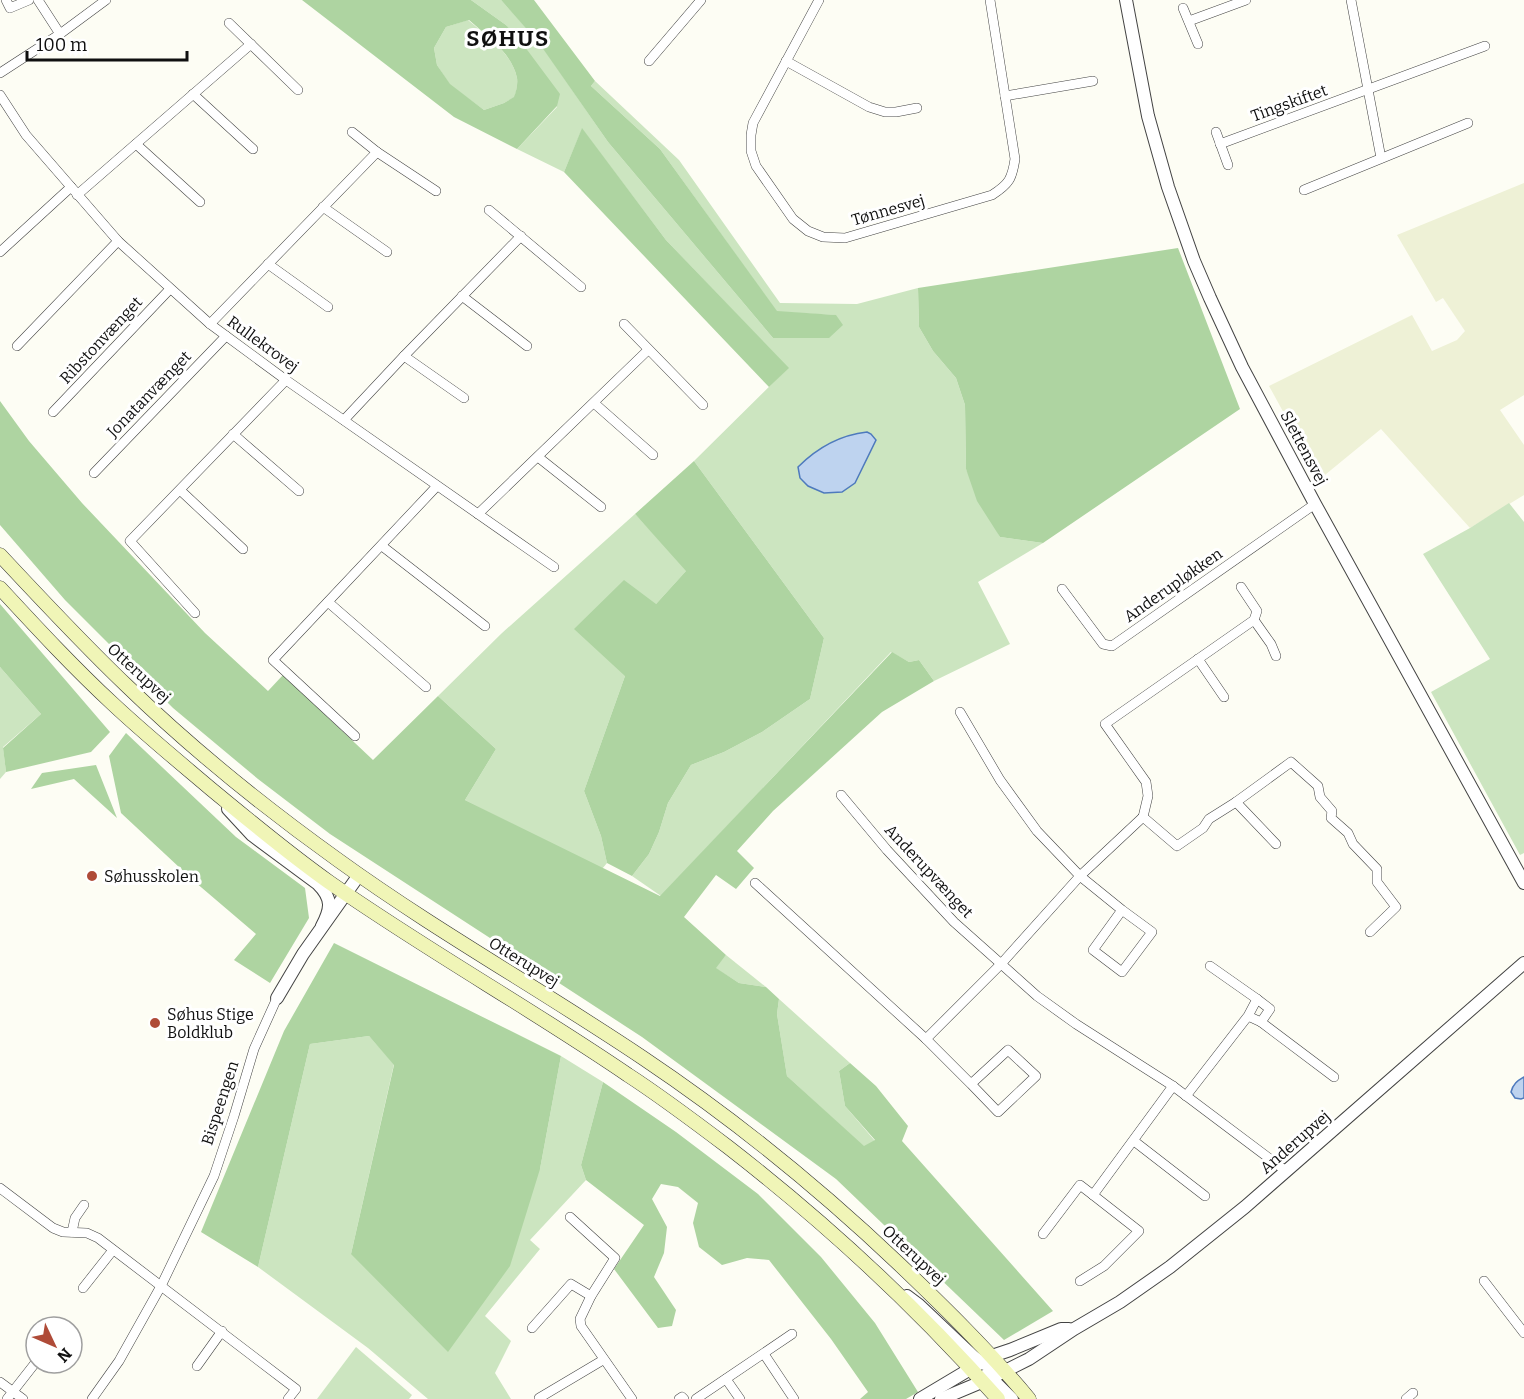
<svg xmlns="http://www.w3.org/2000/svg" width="1524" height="1399" viewBox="0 0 1524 1399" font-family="Bitter,serif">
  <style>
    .farmland { fill: #eef1d6 }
    .green { fill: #cce5c0 }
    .forest { fill: #aed4a1; fill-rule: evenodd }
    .water { fill: #bed3ef; stroke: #4e7abd; stroke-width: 1.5 }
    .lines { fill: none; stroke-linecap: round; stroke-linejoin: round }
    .minor-casing { stroke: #434343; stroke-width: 10 }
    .tertiary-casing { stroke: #434343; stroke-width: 14 }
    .secondary-casing { stroke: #323232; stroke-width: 15 }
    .minor { stroke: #fff; stroke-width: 9 }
    .tertiary { stroke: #fff; stroke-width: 12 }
    .secondary { stroke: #f0f5b7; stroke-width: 14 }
    .poi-dot { fill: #af4b38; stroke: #fff; stroke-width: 2 }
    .labels { text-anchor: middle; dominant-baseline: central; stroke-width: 6; stroke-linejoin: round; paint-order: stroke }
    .street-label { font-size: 16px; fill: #101010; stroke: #fff }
    .poi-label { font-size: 16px; fill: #101010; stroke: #fff; text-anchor: start }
    .district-label { font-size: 22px; font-weight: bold; letter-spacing: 1.5px; fill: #101010; stroke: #fff }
  </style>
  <rect width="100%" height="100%" fill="#fdfdf4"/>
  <polygon class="farmland" points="1524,183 1524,395 1500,410 1524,445 1524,495 1470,528 1381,429 1320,479 1269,386 1412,315 1432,351 1457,340 1465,331 1443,298 1436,302 1397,235"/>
  <g class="green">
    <polygon points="471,0 501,0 539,42 608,142 773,338 835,315 777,312 660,149 591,86 595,81 679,160 780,303 857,304 918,288 919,327 933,351 956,378 965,405 966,469 1000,537 1043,543 978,582 1010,644 934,681 919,660 909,662 891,652 661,896 632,876 649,854 659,832 668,803 691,765 724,752 762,732 810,699 824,638 694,461 788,368 666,240 582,129 564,172 517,149 557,107 506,25"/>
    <path d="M468 20C487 36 512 53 517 78 518 84 516 91 515 97L504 103 484 110 450 85 437 65 434 48 446 27Z"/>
    <polygon points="1509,503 1524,522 1524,853 1520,855 1431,692 1490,659 1423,554 1470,528"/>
    <polygon points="635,514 687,570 656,604 625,676 584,791 601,836 607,863 602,869 465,800 496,749 438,696 502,633"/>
    <polygon points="0,667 41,714 3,747 6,772 0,779"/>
    <polygon points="726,955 766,987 739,983 715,968"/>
    <polygon points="779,999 850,1063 839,1071 845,1106 875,1141 864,1147 787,1076 777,1014"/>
    <polygon points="369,1036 394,1064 351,1254 540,1169 561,1056 603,1082 581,1165 586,1180 530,1240 540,1249 485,1316 511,1341 495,1373 511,1399 428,1399 368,1348 258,1267 310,1044"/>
    <polygon points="356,1347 412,1395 409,1399 317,1399"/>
  </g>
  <g class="forest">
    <path d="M302 0H471L506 25 528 51 560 94 557 106 517 149 454 117ZM469 20C487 36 512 53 517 78 518 84 516 92 514 97L504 103 484 110 450 84 437 65 434 48 446 27Z"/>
    <polygon points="501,0 534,0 595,81 591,86 660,149 777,311 836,315 843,325 829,338 773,338 608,142 539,43"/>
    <polygon points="582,128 666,240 789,368 769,387 564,172"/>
    <polygon points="1178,248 1240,409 1043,543 1000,537 977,501 966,469 965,405 956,378 933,351 919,327 918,288"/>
    <polygon points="0,401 29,441 82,503 205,633 268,691 283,675 373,760 438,696 496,749 465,800 660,896 892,652 909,662 919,660 934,681 882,712 773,811 737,851 754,868 736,889 716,875 684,917 726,955 716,968 739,983 766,987 779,999 777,1014 787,1076 864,1146 875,1140 845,1106 839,1071 850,1063 876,1086 908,1126 902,1141 1053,1311 1004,1340 836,1179 642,1037 330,834 258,779 173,708 65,600 0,525"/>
    <polygon points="694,461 824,638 810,699 762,732 724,752 691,765 668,803 659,832 649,854 632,876 607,863 601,836 584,791 625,676 574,629 624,580 656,604 686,571 635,514"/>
    <polygon points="0,604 110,732 91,752 6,772 3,748 41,714 0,667"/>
    <polygon points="126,733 236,837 305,888 309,918 270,983 234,960 256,934 195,882 121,813 109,756"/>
    <polygon points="96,765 117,818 74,779 31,789 42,773"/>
    <polygon points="334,943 561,1056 540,1169 510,1266 448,1352 351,1254 394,1065 369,1036 310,1044 258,1267 201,1232 284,1031"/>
    <polygon points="603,1082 676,1132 758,1194 821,1257 875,1323 918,1392 906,1399 860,1399 868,1392 831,1339 769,1260 747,1258 722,1265 699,1247 693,1223 698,1203 678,1187 661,1184 652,1199 667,1227 664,1253 654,1277 676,1310 672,1326 658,1328 614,1269 644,1225 586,1180 581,1165"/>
  </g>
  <g class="water">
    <path d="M867 432 871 434 876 440 855 483 842 492 824 493 808 486 800 478 798 467C817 448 840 435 867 432Z"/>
    <path d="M1524 1077V1098L1521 1099 1515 1098 1511 1092C1513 1084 1517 1081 1524 1077Z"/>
  </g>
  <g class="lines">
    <defs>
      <g id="minor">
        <polyline points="6,0 10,8 29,0"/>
        <polyline points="38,0 60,34"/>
        <path d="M819 0 753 123 751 135V151L756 166 793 219 808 231 823 237 845 238 992 195C1009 184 1012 179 1015 159L990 0"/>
        <polyline points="1351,0 1381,158"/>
        <polyline points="1183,8 1198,44"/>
        <polyline points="1189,21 1246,0"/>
        <polyline points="229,23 298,90"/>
        <polyline points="649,61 701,0"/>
        <polyline points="786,61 869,107 885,112 896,112 917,108"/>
        <polyline points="0,73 60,34 106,0"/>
        <polyline points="193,94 253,149"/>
        <polyline points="0,95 26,135 118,241 210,324 286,380 554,567"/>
        <polyline points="1005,96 1093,81"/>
        <polyline points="352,132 377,152 436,191"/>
        <polyline points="1216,132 1228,165"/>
        <polyline points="136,144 200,202"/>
        <polyline points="1220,144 1485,46"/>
        <polyline points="1304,190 1468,123"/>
        <polyline points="77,195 251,44"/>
        <polyline points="323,207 387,252"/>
        <polyline points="489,210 581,287"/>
        <polyline points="0,252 71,187"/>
        <polyline points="268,264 328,307"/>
        <polyline points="462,296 527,346"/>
        <polyline points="210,324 377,152"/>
        <polyline points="624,324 703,405"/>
        <polyline points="17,346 118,241"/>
        <polyline points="404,356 464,398"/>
        <polyline points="594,403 653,455"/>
        <polyline points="53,412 170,289"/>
        <polyline points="344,420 404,356 521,236"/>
        <polyline points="233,434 299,491"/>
        <polyline points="538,457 601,507"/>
        <polyline points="94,473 226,336"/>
        <polyline points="180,490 243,549"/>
        <polyline points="478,514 648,350"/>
        <polyline points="382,546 485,626"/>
        <polyline points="1241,587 1257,611 1254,620"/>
        <polyline points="1062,589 1103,644 1112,646 1315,504"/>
        <polyline points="328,602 426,687"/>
        <polyline points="195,613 130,541 286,380"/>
        <polyline points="1198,659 1224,697"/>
        <polyline points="960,712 1000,780 1037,831 1080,876 1122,910 1152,932 1122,972 1093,950 1122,910"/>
        <polyline points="355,736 273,660 437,486"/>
        <polyline points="841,795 887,850 954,922 1037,996 1076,1024 1173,1086 1286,1171"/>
        <polyline points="1236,802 1276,844"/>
        <polyline points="1143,817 1177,846 1203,828 1209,819 1236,802 1291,762 1318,786 1320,797 1332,811 1331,818 1348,833 1353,844 1377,869 1377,882 1396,907 1370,932"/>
        <polyline points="1143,817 1148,796 1146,782 1105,724 1254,620 1271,644 1276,656"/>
        <polyline points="755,883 926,1039 971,1084 1008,1050 1036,1076 998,1112 971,1084"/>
        <polyline points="1210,966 1257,999"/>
        <polyline points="1261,1022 1334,1077"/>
        <polyline points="926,1039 1001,964 1080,876 1143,817"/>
        <polyline points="1186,1096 1248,1016 1257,999 1270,1009 1261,1022 1248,1016"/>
        <polyline points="1134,1141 1205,1196"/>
        <polyline points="0,1188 53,1228 63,1232 87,1233 98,1238 296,1389 288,1399"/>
        <polyline points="570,1217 615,1258 591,1296 580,1319 581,1326 632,1399"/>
        <polyline points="72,1232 75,1218 84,1205"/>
        <polyline points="1043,1234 1080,1185 1093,1195 1173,1086"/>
        <polyline points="1080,1281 1104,1266 1139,1231 1093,1195"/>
        <polyline points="1484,1281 1524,1333"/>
        <polyline points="83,1288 113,1250"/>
        <polyline points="532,1328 571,1284 591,1296"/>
        <polyline points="764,1354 794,1399"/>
        <polyline points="197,1366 222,1331"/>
        <polyline points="726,1379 740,1399"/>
        <polyline points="0,1382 23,1399"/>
        <polyline points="539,1398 603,1360"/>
        <polyline points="7,1399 36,1362"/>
        <polyline points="92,1399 119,1361 161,1286 214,1176 234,1116 254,1049 277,998"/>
        <polyline points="679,1399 682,1397 684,1399"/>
        <polyline points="696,1399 792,1334"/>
        <polyline points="1406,1399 1413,1393"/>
      </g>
      <g id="tertiary">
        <polyline points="1126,0 1148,116 1168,187 1194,261 1210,298 1242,367 1315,504 1524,883"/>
        <path d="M228 809 252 835 318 884C333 899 331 909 322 926"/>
        <polyline points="277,998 303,954 359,875"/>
        <polyline points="907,1296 919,1305 974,1357 982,1363 1005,1371"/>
        <polyline points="986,1375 991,1378 1012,1399"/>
        <polyline points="920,1399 992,1356 1010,1350 1061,1329 1069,1329"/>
        <polyline points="941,1399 991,1378 1029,1359 1074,1329 1120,1302 1170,1267 1245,1207 1524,963"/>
      </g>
      <g id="secondary">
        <path d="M0 555C41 599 82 643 126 685 192 749 264 807 338 860 436 931 542 990 643 1058 734 1119 819 1188 899 1264 944 1307 989 1351 1029 1399"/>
        <path d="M0 588C37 628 74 668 113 704 145 734 178 761 211 789 250 821 288 853 329 882 426 950 530 1008 628 1075 662 1097 695 1122 728 1147 826 1223 916 1306 998 1399"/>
      </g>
    </defs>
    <use href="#minor" class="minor-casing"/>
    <use href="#tertiary" class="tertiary-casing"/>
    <use href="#secondary" class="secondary-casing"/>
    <use href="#minor" class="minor"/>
    <use href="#tertiary" class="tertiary"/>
    <use href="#secondary" class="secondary"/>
  </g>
  <g class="poi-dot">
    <circle cx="92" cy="876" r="6"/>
    <circle cx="155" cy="1023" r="6"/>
  </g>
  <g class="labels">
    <g class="street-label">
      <text transform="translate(1289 103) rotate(-20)">Tingskiftet</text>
      <text transform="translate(888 210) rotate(-16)">Tønnesvej</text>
      <text transform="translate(101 340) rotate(-47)">Ribstonvænget</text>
      <text transform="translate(263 344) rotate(36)">Rullekrovej</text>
      <text transform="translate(149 394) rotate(-46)">Jonatanvænget</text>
      <text transform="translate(1304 448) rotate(62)">Slettensvej</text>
      <text transform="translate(1173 585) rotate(-35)">Anderupløkken</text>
      <text transform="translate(139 673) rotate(43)">Otterupvej</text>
      <text transform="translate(929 871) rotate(47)">Anderupvænget</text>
      <text transform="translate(524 962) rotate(32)">Otterupvej</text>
      <text transform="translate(220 1103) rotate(-72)">Bispeengen</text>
      <text transform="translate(1295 1142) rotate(-41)">Anderupvej</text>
      <text transform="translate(914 1255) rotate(43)">Otterupvej</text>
    </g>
    <g class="poi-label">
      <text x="104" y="876">Søhusskolen</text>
      <text x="167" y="1014">Søhus Stige<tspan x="167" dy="18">Boldklub</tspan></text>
    </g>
    <g class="district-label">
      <text x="508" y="38">SØHUS</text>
    </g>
  </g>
  <g transform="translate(54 1345) rotate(134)"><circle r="28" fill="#ffffff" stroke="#9f9f9f" stroke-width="1.5"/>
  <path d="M0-4.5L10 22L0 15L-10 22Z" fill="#af4b38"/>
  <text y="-9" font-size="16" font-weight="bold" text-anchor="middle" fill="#101010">N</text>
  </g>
  <path d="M27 51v9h160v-9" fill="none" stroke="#101010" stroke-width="3"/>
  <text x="36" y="51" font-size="18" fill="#101010" stroke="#ffffff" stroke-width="4.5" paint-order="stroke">100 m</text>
</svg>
